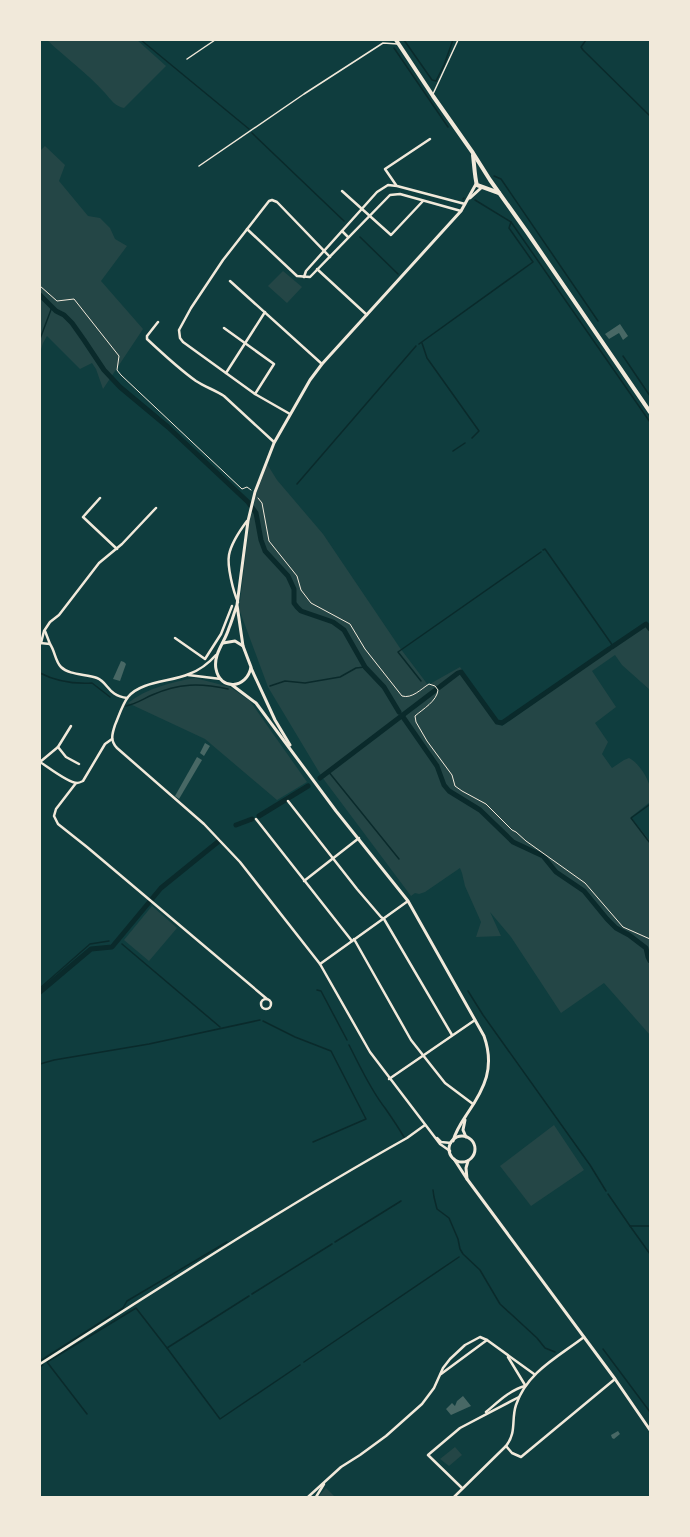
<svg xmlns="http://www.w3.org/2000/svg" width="690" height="1537" viewBox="0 0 690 1537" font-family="'Roboto Condensed',sans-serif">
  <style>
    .green { fill: #244646 }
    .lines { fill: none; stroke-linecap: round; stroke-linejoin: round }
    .stream { stroke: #0a2a2b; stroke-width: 1.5 }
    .canal { stroke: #0a2a2b; stroke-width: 5 }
    .building { fill: #486865 }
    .path { stroke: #f1e9da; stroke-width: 1 }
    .service { stroke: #f1e9da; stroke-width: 1.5 }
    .minor { stroke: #f1e9da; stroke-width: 2.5 }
    .tertiary { stroke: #f1e9da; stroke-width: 3 }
    .primary { stroke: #f1e9da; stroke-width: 4 }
  </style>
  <rect width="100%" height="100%" fill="#0f3d3e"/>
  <g class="green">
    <path d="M47 40H137L166 66 124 108C116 107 110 99 105 93 87 73 66 58 47 40Z"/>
    <polygon points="45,146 65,165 59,181 88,216 100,218 110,228 115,239 127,246 101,281 143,329 103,389 96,369 92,363 80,369 47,336 43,343 40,353 40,151"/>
    <polygon points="283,271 302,287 287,303 268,286"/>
    <path d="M267 464 277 480 323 534 400 648 428 685 460 667 502 726 647 622 650 627V690L622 665 615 655 592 671 616 707 595 723 608 742 602 754 612 768 624 760 629 758C638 762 649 779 650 788 651 793 650 798 650 802L631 817 650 841V1035L604 983 561 1013 511 937 490 912 501 936 476 937 481 922 465 886 462 873 460 868 425 892 419 894 415 893 411 896 322 777 268 687 239 609 250 520 257 492Z"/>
    <path d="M195 678 230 687 250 701 307 782 277 800 205 739 128 703C147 688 172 682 195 678Z"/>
    <polygon points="152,906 177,928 149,961 124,940"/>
    <polygon points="554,1125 584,1170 531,1206 500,1166"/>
    <polygon points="455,1447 462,1455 449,1466 440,1459"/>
    <polygon points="326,1488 335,1497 318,1497"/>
  </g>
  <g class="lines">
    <g class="stream">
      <polyline points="141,40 249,129"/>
      <polyline points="404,40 432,80 436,81 444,65 453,40"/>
      <polyline points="586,40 581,47 583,50 650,116"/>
      <polyline points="394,48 448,127"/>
      <polyline points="252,133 344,221"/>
      <polyline points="494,176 501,179 598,321"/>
      <polyline points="463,199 464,198"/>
      <polyline points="475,200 511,222 650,422"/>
      <polyline points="360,237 398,274"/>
      <polyline points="40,339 52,307"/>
      <polyline points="422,343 427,358 479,431 472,438"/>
      <polyline points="419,344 533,262 509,228 511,222"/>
      <polyline points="623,356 650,396"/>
      <polyline points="453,451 465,443"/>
      <polyline points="297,484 416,346"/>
      <polyline points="543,550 545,549 613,646"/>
      <path d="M40 673C57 682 73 684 92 683L110 697"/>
      <polyline points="421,681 398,652 541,552"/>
      <polyline points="270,686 285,681 305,683 340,677 356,668 365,667"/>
      <path d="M126 706C136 704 143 699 152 695 179 683 200 683 228 689"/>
      <polyline points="328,771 399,859"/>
      <polyline points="650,806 649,805 631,818 650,843"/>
      <polyline points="122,944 220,1027"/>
      <polyline points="40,988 90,944 109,941"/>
      <polyline points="317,990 321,991 347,1040"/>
      <polyline points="468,991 483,1015 590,1165 606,1191"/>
      <polyline points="263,1021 295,1037 331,1051 366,1119 313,1142"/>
      <path d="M349 1045C360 1066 370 1089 385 1108 392 1118 398 1127 404 1137"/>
      <polyline points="40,1064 54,1060 149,1044 260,1020"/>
      <polyline points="433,1190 434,1197 437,1209 449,1218 458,1239 460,1249 463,1254 480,1270 500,1304 537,1338 545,1348 555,1352"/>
      <polyline points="608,1194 630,1226 650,1226"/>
      <polyline points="630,1226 650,1254"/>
      <polyline points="335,1242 401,1201"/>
      <polyline points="252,1294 332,1244"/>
      <polyline points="167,1348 220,1419 300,1365"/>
      <polyline points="603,1349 650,1412"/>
      <polyline points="40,1361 123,1308 127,1301 227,1242"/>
      <polyline points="304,1362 459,1257"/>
      <polyline points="40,1367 43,1365"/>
      <polyline points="87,1414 47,1362 136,1308 167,1348 249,1296"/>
      <polyline points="40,1496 41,1497"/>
    </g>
    <g class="canal">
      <polyline points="40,295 56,311 64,315 72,323 84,340 104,370 120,387 168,427 248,502 256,513 261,540 265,551 288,576 294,589 294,603 297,607 301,611 333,622 344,630 365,667 384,687 399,712"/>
      <polyline points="612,647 646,624 650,629"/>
      <polyline points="403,717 437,766 444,785 449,791 480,810 513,842 543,856 556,872 584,891 607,919 616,928 629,935 646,948 648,957 650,961"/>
      <polyline points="320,778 458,673 461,672 497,722 502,723 609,649"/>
      <polyline points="259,816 308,786"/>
      <polyline points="236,825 252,819"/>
      <polyline points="40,992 91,949 112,947 161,888 219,841"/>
    </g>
  </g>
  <g class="building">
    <polygon points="620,324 628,336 623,340 619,333 609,339 605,334"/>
    <polygon points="121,661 124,662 126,664 120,681 113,679"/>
    <polygon points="205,743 210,746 204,756 200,753"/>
    <polygon points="197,757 202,760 179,799 175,796"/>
    <polygon points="463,1396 471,1406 451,1415 446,1409 452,1403 455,1406 457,1401"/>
    <polygon points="618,1431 620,1434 614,1439 612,1438 611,1435"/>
  </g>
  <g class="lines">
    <g class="path">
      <polyline points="40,286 57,301 74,299 119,356 117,370 121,375 242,489 247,487 251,490"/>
      <path d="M258 498 262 503 269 541 297 576 301 590 311 603 350 624 365 649 402 696C412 699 421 689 429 684L435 686 438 690C437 701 423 709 415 716L416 722 427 741 452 775 455 786 462 791 486 804 512 830 516 832 526 841 585 883 623 927 650 939"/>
    </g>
    <g class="service">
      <polyline points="187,59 215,40"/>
      <polyline points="433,94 458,40"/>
      <polyline points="199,166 304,94 383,43 398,44"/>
    </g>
    <g class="minor">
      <polyline points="396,185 385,169 430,139"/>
      <polyline points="342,191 391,235 423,201"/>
      <polyline points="247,229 297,276 310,277 390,195 400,194 461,211"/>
      <polyline points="342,231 348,237"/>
      <polyline points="317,269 367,315"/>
      <polyline points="304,277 306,271 377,192 388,185 397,186 465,204"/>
      <polyline points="230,281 322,364"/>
      <path d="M158 322 147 336V339C163 354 179 369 196 381 205 387 215 390 224 396L274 442"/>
      <polyline points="224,328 274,364 255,394"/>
      <polyline points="226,373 265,312"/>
      <polyline points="290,414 255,394 183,342 180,338 179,330 191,308 223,260 269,201 272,200 277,202 330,257"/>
      <polyline points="100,498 83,517 117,549"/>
      <path d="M238 602C233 591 227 566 229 555 231 544 241 529 247 521"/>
      <polyline points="45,631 50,644"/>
      <polyline points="175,638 205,659 221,634 232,606"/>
      <path d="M40 643 50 644C55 651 55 661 61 667 69 675 86 674 97 678 108 682 108 696 127 698"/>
      <polyline points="41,643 44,631 50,622 59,615 99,563 122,544 156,508"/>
      <path d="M216 655C208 664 200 670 189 674 171 682 141 681 128 697 122 705 119 716 115 725 112 734 110 741 117 748L204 824 240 862 320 964 370 1052 440 1144 450 1151"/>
      <polyline points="188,675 221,679"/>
      <polyline points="58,747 66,757 79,764"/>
      <path d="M40 762C48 767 68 783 77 783 79 783 81 782 83 781L105 744 112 739"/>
      <polyline points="40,762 58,747 71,726"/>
      <polyline points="76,783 56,809 54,816 58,824 87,847 267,999"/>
      <polyline points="288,801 357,889 381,917 384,919 452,1035"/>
      <polyline points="256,819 352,941"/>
      <polyline points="304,881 359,838"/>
      <polyline points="354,939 411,1040 445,1083 473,1104"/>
      <polyline points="320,964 408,901"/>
      <circle cx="266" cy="1004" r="5"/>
      <polyline points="389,1079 475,1020"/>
      <polyline points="437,1138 441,1142 451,1143"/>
      <polyline points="508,1357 525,1385"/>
      <path d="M40 1364C161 1287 282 1208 407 1138L425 1125"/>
      <polyline points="441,1374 487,1340"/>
      <path d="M486 1412C498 1402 510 1390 525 1386"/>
      <polyline points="506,1446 512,1453 521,1457 615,1379"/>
      <polyline points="462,1488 428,1455 460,1428 519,1397"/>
      <polyline points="308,1497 341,1467 360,1455 386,1436 422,1404 434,1388 443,1368 450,1359 465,1345 480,1337 487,1340 534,1374"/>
      <polyline points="316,1497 324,1484"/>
      <path d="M454 1497 506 1446C517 1432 511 1420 516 1405 527 1372 558 1357 584 1337"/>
    </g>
    <g class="tertiary">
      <polyline points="470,198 481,188"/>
      <path d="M237 605C234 613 232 621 229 628 225 642 213 654 216 669 220 691 247 689 251 667L243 646 237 605 248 521 255 492 274 443 310 380 322 364 461 211 476 184"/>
      <polyline points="223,643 235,641 243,646"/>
      <polyline points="251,668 275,720 290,745"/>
      <path d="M232 685 256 703 336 811 408 901 484 1036C495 1067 485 1088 467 1114 461 1123 456 1130 453 1141"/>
      <polyline points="465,1120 463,1130 466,1137"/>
      <circle cx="462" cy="1149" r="13"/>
      <polyline points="454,1159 467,1179 615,1379 650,1430"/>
      <polyline points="467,1179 466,1168 468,1161"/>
    </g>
    <g class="primary">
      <polyline points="396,40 433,96 473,153 490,180 527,232 650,412"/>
      <path d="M473 155C474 163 475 180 477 185L499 193"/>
    </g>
  </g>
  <rect width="690" height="1537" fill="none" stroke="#f1e9da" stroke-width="82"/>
</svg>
